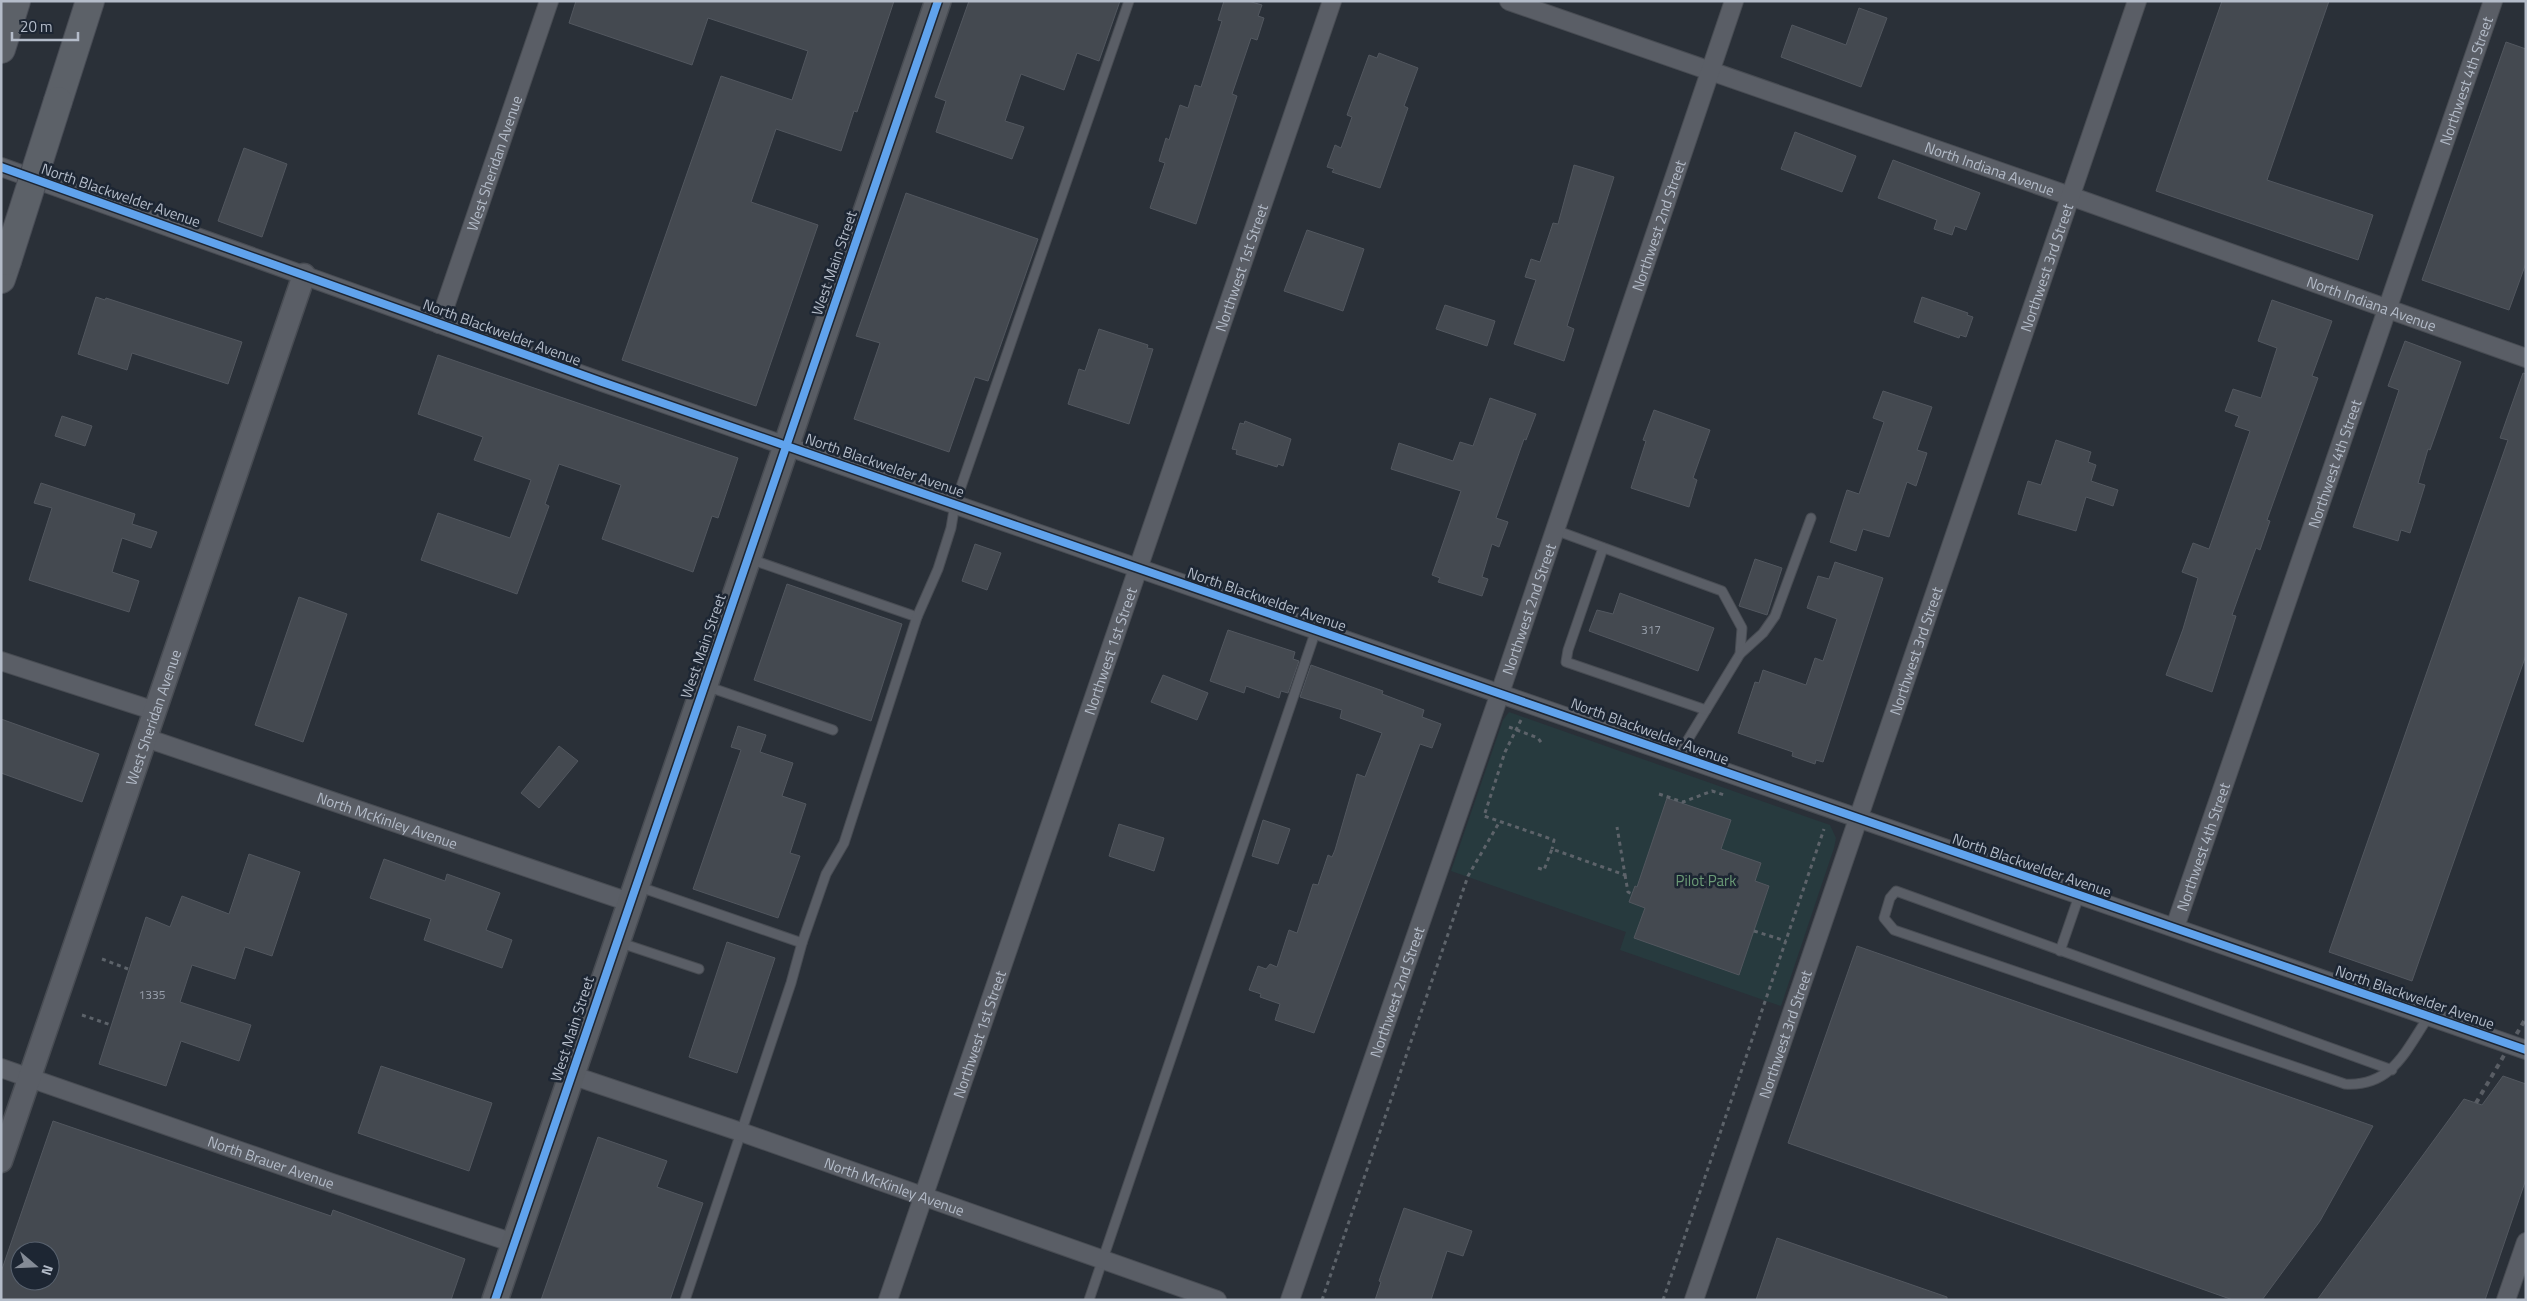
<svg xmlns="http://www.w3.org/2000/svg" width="2527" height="1301" viewBox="0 0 2527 1301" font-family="'Titillium Web',sans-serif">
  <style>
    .green { fill: #273a3e }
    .building { fill: #444950; stroke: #52575f; fill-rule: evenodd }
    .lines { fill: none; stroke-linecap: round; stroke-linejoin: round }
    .service-casing { stroke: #484c53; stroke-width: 11 }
    .minor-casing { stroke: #484c53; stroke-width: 20 }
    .tertiary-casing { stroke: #484c53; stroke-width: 25 }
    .secondary-casing { stroke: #484c53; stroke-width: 28 }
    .primary-casing { stroke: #484c55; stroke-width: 30 }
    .path { stroke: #5d636a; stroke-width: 3; stroke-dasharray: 4 4; stroke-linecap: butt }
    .service { stroke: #5a5e66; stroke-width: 9 }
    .minor { stroke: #5a5e66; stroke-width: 18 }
    .tertiary { stroke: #5a5e66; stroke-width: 22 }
    .secondary { stroke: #595d64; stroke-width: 25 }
    .primary { stroke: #5c6168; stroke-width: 28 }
    .rail { stroke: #595d64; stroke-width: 4; stroke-dasharray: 5 5; stroke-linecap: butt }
    .primary-bridge-casing { stroke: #484c55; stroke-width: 30; stroke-linecap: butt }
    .primary-bridge { stroke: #5c6168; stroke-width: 28 }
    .cycleway-casing { stroke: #1d2633; stroke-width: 11 }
    .cycleway { stroke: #60a3ed; stroke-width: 8 }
    .labels { text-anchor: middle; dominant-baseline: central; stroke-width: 5; stroke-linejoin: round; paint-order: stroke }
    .number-label { font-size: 12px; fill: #989fab }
    .street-label { font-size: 15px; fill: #b4bcc9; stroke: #1d2633 }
    .park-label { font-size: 15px; fill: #6b9a76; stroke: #1d2633 }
  </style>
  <rect width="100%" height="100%" fill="#2a3038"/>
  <polygon class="green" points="1509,712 1830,825 1836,838 1834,848 1781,1006 1620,950 1626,932 1451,871 1503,720"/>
  <g class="building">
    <polygon points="576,1 894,1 857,112 854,111 841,151 776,129 751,202 818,225 756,406 622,360 721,76 792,100 808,51 708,18 692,65 569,23"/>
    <polygon points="969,1 1120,1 1099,61 1077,53 1064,90 1021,74 1005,121 1024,127 1012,159 936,132 946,101 935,97"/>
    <polygon points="1224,1 1248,1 1262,5 1258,16 1264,18 1257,40 1251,38 1232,94 1237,96 1196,224 1150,208 1165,163 1159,161 1166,138 1169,140 1180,105 1188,108 1195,85 1201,87 1222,21 1218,20"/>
    <polygon points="2222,1 2329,1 2267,180 2373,215 2358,260 2156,191"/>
    <polygon points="1859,8 1887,18 1861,87 1781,57 1792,25 1846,45"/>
    <polygon points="2506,42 2526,49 2526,263 2509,310 2422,280"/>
    <polygon points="1379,53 1418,68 1404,106 1408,108 1380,188 1332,172 1334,169 1327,167 1335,145 1341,148 1352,117 1347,115 1369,55 1377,58"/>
    <polygon points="1795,132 1856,156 1842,192 1781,169"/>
    <polygon points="244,148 287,164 262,237 218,221"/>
    <polygon points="1893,160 1980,193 1966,230 1955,226 1952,235 1934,229 1937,220 1878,198"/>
    <polygon points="1574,165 1614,177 1567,326 1574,329 1564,361 1514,344 1536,280 1525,277 1531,259 1540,262 1553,223 1558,224"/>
    <polygon points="906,193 1038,239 988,381 975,377 949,452 854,419 880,343 856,336"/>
    <polygon points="1307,230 1364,249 1343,311 1284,291"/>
    <polygon points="96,297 105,300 106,298 242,342 228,384 132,353 127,370 78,354"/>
    <polygon points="1922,297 1968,313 1967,315 1973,317 1966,337 1960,335 1959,338 1914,322"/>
    <polygon points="2272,300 2332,321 2312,376 2318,378 2267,520 2270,521 2260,550 2256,548 2232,615 2236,616 2212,692 2166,675 2183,629 2198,578 2182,572 2193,543 2209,549 2250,431 2235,426 2239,416 2225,411 2233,389 2261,398 2277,348 2258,341"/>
    <polygon points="1445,305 1495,321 1487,346 1436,329"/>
    <polygon points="1099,329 1148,345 1147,348 1153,349 1129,424 1068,404 1079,369 1085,371"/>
    <polygon points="2405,341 2461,362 2430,450 2428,449 2418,483 2425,485 2410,533 2401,530 2398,541 2353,527 2399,390 2388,386"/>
    <polygon points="438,355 738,458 718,518 712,516 693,572 602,539 621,485 559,464 545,504 549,506 517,594 421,560 438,513 510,538 531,480 474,460 483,437 418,414"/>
    <polygon points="2523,373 2526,374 2526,655 2412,981 2329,952 2508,440 2500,438"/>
    <polygon points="1883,391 1932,407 1917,450 1927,453 1916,486 1907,482 1889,537 1863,529 1856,551 1830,542 1847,490 1859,494 1884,422 1873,418"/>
    <polygon points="1490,398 1536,414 1526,440 1524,439 1496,518 1508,522 1499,547 1492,544 1482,577 1488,579 1482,596 1438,582 1440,578 1432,575 1461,491 1391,469 1399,443 1453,461 1460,442 1473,446"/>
    <polygon points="1654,410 1710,430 1693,478 1697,480 1689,507 1631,488 1646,441 1643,440"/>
    <polygon points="62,416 92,426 85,446 55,436"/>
    <polygon points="1245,421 1291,439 1283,466 1278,464 1277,467 1236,454 1237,450 1232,449 1240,423 1244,424"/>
    <polygon points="2056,440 2091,452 2088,462 2096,465 2091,481 2118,490 2113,506 2086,497 2076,531 2018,514 2028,481 2041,485"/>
    <polygon points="41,483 135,514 132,524 157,532 151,548 122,538 112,572 139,581 129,612 29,580 52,508 34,503"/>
    <polygon points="975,544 1001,553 987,590 962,581"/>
    <polygon points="1755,559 1782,568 1767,615 1739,606"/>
    <polygon points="1835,562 1883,578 1823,762 1816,760 1815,764 1792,756 1793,752 1738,733 1755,682 1759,683 1763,670 1806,685 1815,658 1823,661 1837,619 1807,608 1818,576 1829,579"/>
    <polygon points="787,584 902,624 871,721 754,680"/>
    <polygon points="1620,593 1714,628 1698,671 1589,631 1597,610 1613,614"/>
    <polygon points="299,597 347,614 303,742 255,725"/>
    <polygon points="1228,630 1295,652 1293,659 1299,661 1288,693 1281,691 1279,698 1246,686 1244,693 1210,681"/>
    <polygon points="1311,665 1383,691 1382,694 1424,710 1422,717 1441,724 1432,748 1420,744 1314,1033 1275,1020 1280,1004 1260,997 1261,994 1249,990 1258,966 1266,969 1270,964 1277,967 1289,930 1297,933 1313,884 1318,885 1328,855 1332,857 1335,850 1357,774 1365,777 1382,733 1340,718 1342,710 1300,697"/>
    <polygon points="1163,675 1208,693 1197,720 1151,702"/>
    <polygon points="1,719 99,754 82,802 1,773"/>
    <polygon points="738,726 766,735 760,752 793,763 782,796 806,804 790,853 800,856 778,918 693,889 741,750 731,747"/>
    <polygon points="559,746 578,761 539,808 521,793"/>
    <polygon points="1667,798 1731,820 1721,849 1761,863 1755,881 1769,886 1739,975 1634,938 1645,908 1629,902 1635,886 1637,887"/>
    <polygon points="1263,820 1290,829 1278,864 1252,856"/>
    <polygon points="1119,824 1164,838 1154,871 1109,856"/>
    <polygon points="249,854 300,872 272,956 245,947 235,979 192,965 180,1002 251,1025 239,1061 181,1041 166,1086 99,1064 146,917 170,927 182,896 229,914"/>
    <polygon points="384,859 445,881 447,874 500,893 486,930 512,940 502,968 424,940 431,919 370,898"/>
    <polygon points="727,942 775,958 737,1073 689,1057"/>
    <polygon points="1857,946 2373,1126 2320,1221 2262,1300 2233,1300 1788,1143"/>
    <polygon points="381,1066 492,1103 469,1171 358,1133"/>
    <polygon points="2503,1076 2526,1084 2526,1179 2485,1300 2317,1300 2464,1099 2482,1105"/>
    <path d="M53 1121 331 1216 333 1210 465 1259 451 1300H1V1272ZM20 1251H50V1281H20Z"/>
    <polygon points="598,1137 667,1161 657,1187 703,1203 670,1300 541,1300"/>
    <polygon points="1404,1208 1472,1231 1463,1256 1447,1251 1431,1300 1375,1300 1381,1282 1379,1281"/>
    <polygon points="1777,1238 1947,1297 1947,1300 1756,1300"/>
  </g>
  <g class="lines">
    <defs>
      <g id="service">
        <polyline points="1555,530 1722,591 1742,628 1740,654 1678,756"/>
        <polyline points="1603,548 1568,650 1566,662 1706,710"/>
        <polyline points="750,559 917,617"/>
        <polyline points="1740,654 1763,633 1775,616 1811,518"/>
        <polyline points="706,686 833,730"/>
        <polyline points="637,886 802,943"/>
        <polyline points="618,942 699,969"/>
        <polyline points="2060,951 2079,896"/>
        <path d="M2392 1070 1896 891 1890 898 1884 918 1894 930 2345 1084C2392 1087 2406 1050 2429 1016"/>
        <polyline points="685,1300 791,983 802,943 826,874 844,843 917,617 938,569 951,528 955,504 1129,1"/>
        <polyline points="1089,1300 1316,630"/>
      </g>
      <g id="minor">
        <path id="s1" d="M1509 1 2070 196 2526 358"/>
        <polyline points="1,167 602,382 2526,1050"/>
        <path id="s2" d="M439 324 549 1"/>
        <polyline points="1,661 155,711"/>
        <path id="s3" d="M146 738 629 902"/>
        <path id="s4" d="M2175 927 2493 1"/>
        <path id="s5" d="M1 1068 332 1183 514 1243"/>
        <path id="s6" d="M571 1075 741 1132 1217 1300"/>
        <path id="s7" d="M888 1300 1332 1"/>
        <path id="s8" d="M1290 1300 1500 693 1734 1"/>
        <path id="s9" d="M1694 1300 2137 1"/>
        <polyline points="2506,1300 2526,1242"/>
      </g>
      <g id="tertiary">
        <path id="s10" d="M1 1161 304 275"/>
      </g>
      <polyline id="secondary" points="495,1300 938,1"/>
      <g id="primary">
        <polyline points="1,49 16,1"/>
        <polyline points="58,101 90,1"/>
        <polyline points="1,279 7,261"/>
      </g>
    </defs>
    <use href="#service" class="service-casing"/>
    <use href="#minor" class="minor-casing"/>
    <use href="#tertiary" class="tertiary-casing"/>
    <use href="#secondary" class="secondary-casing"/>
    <use href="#primary" class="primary-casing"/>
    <g class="path">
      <polyline points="1521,720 1505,752 1484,816 1554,840 1552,849"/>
      <polyline points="1509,727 1538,738 1543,745"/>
      <polyline points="1659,794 1683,802 1712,791 1724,795"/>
      <polyline points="1538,868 1544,870 1552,849 1625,875 1617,827"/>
      <polyline points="1625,875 1628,892 1632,894"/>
      <polyline points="1754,931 1786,941"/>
      <polyline points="102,959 128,969"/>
      <polyline points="82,1015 111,1025"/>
      <polyline points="1322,1300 1468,876 1500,821"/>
      <polyline points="1663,1300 1824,829"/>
    </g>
    <use href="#service" class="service"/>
    <use href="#minor" class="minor"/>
    <use href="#tertiary" class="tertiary"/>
    <use href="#secondary" class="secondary"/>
    <use href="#primary" class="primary"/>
    <polyline class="rail" points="2476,1103 2526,1018"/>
    <defs>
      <polyline id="primary-bridge" points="7,261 58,101"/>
    </defs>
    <use href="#primary-bridge" class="primary-bridge-casing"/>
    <use href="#primary-bridge" class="primary-bridge"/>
    <defs>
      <g id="cycleway">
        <polyline points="1,167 602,382 2526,1050"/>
        <polyline points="495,1300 938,1"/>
      </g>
    </defs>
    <use href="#cycleway" class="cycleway-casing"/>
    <use href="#cycleway" class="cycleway"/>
  </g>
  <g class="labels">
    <g class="number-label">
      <text x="1651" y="629">317</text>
      <text x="152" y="994">1335</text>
    </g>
    <g class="street-label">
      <text stroke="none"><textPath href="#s4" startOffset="895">Northwest 4th Street</textPath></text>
      <text stroke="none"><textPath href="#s2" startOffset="170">West Sheridan Avenue</textPath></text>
      <text stroke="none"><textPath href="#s1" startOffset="509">North Indiana Avenue</textPath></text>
      <text transform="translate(121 195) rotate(19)">North Blackwelder Avenue</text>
      <text stroke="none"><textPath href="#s8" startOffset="1136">Northwest 2nd Street</textPath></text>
      <text transform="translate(834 263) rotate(-71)">West Main Street</text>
      <text stroke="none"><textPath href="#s7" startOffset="1091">Northwest 1st Street</textPath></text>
      <text stroke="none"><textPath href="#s9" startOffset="1091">Northwest 3rd Street</textPath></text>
      <text stroke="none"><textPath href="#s1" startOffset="914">North Indiana Avenue</textPath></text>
      <text transform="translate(502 332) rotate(20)">North Blackwelder Avenue</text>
      <text stroke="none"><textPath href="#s4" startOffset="490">Northwest 4th Street</textPath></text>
      <text transform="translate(885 465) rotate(19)">North Blackwelder Avenue</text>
      <text transform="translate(1267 599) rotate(19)">North Blackwelder Avenue</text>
      <text stroke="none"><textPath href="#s8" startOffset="731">Northwest 2nd Street</textPath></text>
      <text transform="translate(703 646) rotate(-71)">West Main Street</text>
      <text stroke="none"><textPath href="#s7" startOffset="686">Northwest 1st Street</textPath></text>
      <text stroke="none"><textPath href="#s9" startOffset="686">Northwest 3rd Street</textPath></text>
      <text stroke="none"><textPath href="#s10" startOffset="469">West Sheridan Avenue</textPath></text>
      <text transform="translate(1650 731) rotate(20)">North Blackwelder Avenue</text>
      <text stroke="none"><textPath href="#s3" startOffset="255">North McKinley Avenue</textPath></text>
      <text stroke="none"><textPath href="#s4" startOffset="85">Northwest 4th Street</textPath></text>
      <text transform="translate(2032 865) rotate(19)">North Blackwelder Avenue</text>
      <text stroke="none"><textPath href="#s8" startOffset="326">Northwest 2nd Street</textPath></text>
      <text transform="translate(2415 997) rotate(19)">North Blackwelder Avenue</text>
      <text transform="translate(572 1029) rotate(-72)">West Main Street</text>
      <text stroke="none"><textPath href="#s7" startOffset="281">Northwest 1st Street</textPath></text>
      <text stroke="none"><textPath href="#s9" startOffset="281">Northwest 3rd Street</textPath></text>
      <text stroke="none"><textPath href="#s5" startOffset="286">North Brauer Avenue</textPath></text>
      <text stroke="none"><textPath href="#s6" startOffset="342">North McKinley Avenue</textPath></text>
    </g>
    <g class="park-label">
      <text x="1706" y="880">Pilot Park</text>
    </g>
  </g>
  <rect width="2527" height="1301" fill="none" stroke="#b4bcc9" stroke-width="5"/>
  <g transform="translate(35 1266) rotate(109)"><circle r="24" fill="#1d2633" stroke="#59626f"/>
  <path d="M0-4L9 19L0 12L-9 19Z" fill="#848b96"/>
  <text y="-8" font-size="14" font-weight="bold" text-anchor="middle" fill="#b4bcc9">N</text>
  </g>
  <path d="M12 32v8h66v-8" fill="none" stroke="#b4bcc9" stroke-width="2.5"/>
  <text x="20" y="32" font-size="15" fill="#b4bcc9" stroke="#1d2633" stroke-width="4" paint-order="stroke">20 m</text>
</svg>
